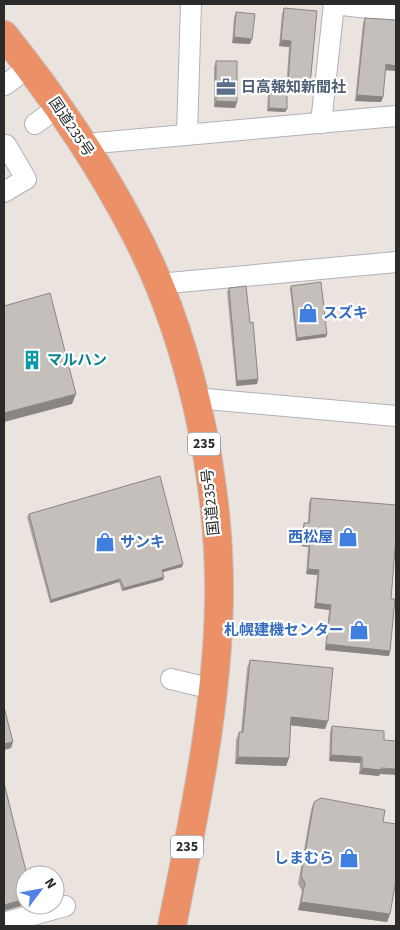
<svg xmlns="http://www.w3.org/2000/svg" width="400" height="930" viewBox="0 0 400 930" font-family="'Source Sans 3','Noto Sans JP',sans-serif">
  <style>
    .lines { fill: none; stroke-linecap: round; stroke-linejoin: round }
    .minor-casing { stroke: #afb2ba; stroke-width: 22 }
    .highway-casing { stroke: #c4c4c4; stroke-width: 30 }
    .minor { stroke: #fff; stroke-width: 20 }
    .highway { stroke: #ec9068; stroke-width: 28 }
    .wall { fill: #a9a4a0 }
    .shaded-wall { fill: #898682 }
    .building { fill: #c4bfba; stroke: #898682 }
    .labels { text-anchor: middle; dominant-baseline: central; stroke-width: 4.5; stroke-linejoin: round; paint-order: stroke }
    .shield { fill: #fff; stroke: #6b6b6b; stroke-width: 1 }
    .shield-label { font-size: 14px; font-weight: bold; fill: #2b2b2b }
    .service-label { font-size: 15px; font-weight: bold; fill: #4e5e75; stroke: #fff; text-anchor: start }
    .street-label { font-size: 15px; fill: #2b2b2b; stroke: #fff }
    .shop-label { font-size: 15px; font-weight: bold; fill: #366cbe; stroke: #fff; text-anchor: end }
    .culture-label { font-size: 15px; font-weight: bold; fill: #0d838f; stroke: #fff; text-anchor: start }
  </style>
  <rect width="100%" height="100%" fill="#ebe4de"/>
  <g class="lines">
    <defs>
      <g id="minor">
        <polyline points="333,4 396,11"/>
        <polyline points="5,85 29,67"/>
        <polyline points="321,123 334,4"/>
        <polyline points="35,124 58,107"/>
        <polyline points="187,135 191,4"/>
        <polyline points="85,144 396,116"/>
        <polyline points="4,192 26,179 6,145"/>
        <polyline points="158,284 396,262"/>
        <polyline points="195,398 396,416"/>
        <polyline points="171,679 212,689"/>
        <polyline points="4,923 65,906"/>
      </g>
      <path id="highway" d="M4 35C53 96 97 160 133 229 190 336 221 481 219 602 217 711 193 820 172 926"/>
    </defs>
    <use href="#minor" class="minor-casing"/>
    <use href="#highway" class="highway-casing"/>
    <use href="#minor" class="minor"/>
    <use href="#highway" class="highway"/>
  </g>
  <g class="wall">
    <polygon points="284,8 308,91 286,89 289,47 279,46 282,14"/>
    <polygon points="236,12 250,44 232,43 234,18"/>
    <polygon points="365,18 396,20 396,71 385,70 383,97 381,102 355,101 363,23"/>
    <polygon points="216,61 237,102 235,108 214,107 214,67"/>
    <polygon points="269,90 287,109 285,112 267,111 268,93"/>
    <polygon points="291,286 327,334 326,337 296,341 290,289"/>
    <polygon points="229,288 250,323 258,379 257,384 236,386 227,292"/>
    <polygon points="311,498 391,599 390,651 389,656 325,650 329,610 314,608 317,575 306,574 308,547 301,546 303,528 304,523 308,523 309,503"/>
    <polygon points="29,514 182,567 162,572 164,577 163,580 122,591 119,582 50,603 27,517"/>
    <polygon points="250,660 325,729 290,725 289,758 286,766 235,764 236,740 239,732 241,732 247,668"/>
    <polygon points="332,726 380,774 379,776 359,774 360,763 329,761 330,732"/>
    <polygon points="314,802 383,822 390,914 387,922 298,910 302,891 298,884 311,810"/>
  </g>
  <g class="shaded-wall">
    <polygon points="234,37 252,39 250,44 232,43"/>
    <polygon points="281,40 291,41 289,47 279,46"/>
    <polygon points="386,64 396,66 396,71 384,70"/>
    <polygon points="288,83 310,85 308,91 286,89"/>
    <polygon points="357,95 383,97 381,102 355,101"/>
    <polygon points="216,101 237,102 235,108 214,107"/>
    <polygon points="269,108 287,109 285,112 267,111"/>
    <polygon points="327,334 326,337 296,341 297,338"/>
    <polygon points="258,379 257,384 236,386 237,381"/>
    <polygon points="76,394 72,404 4,422 4,413"/>
    <polygon points="303,541 310,542 308,547 301,546"/>
    <polygon points="183,564 182,567 160,573 162,570"/>
    <polygon points="308,569 319,570 317,575 306,574"/>
    <polygon points="164,577 163,580 122,591 124,588"/>
    <polygon points="120,579 119,582 50,603 51,600"/>
    <polygon points="316,603 331,605 329,610 314,608"/>
    <polygon points="326,644 390,651 389,656 325,650"/>
    <polygon points="291,717 328,721 325,729 288,725"/>
    <polygon points="13,742 11,748 4,750 4,744"/>
    <polygon points="331,755 362,757 360,763 329,761"/>
    <polygon points="238,757 289,758 286,766 235,764"/>
    <polygon points="362,768 396,769 396,775 380,774 379,776 359,774"/>
    <polygon points="25,899 25,905 4,911 4,905"/>
    <polygon points="301,902 390,914 387,922 298,910"/>
  </g>
  <g class="building">
    <polygon points="284,8 317,11 310,85 288,83 291,41 281,40"/>
    <polygon points="236,12 255,14 252,39 234,37"/>
    <polygon points="365,18 396,20 396,66 386,64 383,97 357,95"/>
    <polygon points="216,61 237,61 237,102 216,101"/>
    <polygon points="269,90 287,91 287,109 269,108"/>
    <polygon points="321,282 327,334 297,338 291,286"/>
    <polygon points="246,286 250,323 253,322 258,379 237,381 229,288"/>
    <polygon points="50,293 76,394 4,413 4,306"/>
    <polygon points="160,476 183,564 162,570 164,577 124,588 120,579 51,600 29,514"/>
    <polygon points="311,498 396,505 396,536 391,599 395,599 390,651 326,644 331,605 316,603 319,570 308,569 310,542 303,541 304,523 309,523"/>
    <polygon points="250,660 333,668 328,721 291,717 289,758 238,757 239,732 243,732"/>
    <polygon points="4,707 13,742 4,744"/>
    <polygon points="332,726 384,731 384,740 396,741 396,769 381,768 381,770 362,768 362,757 331,755"/>
    <polygon points="4,783 27,875 25,875 25,899 4,905"/>
    <polygon points="321,798 385,810 383,822 396,824 396,880 390,914 301,902 305,883 301,876 314,802"/>
  </g>
  <defs>
    <symbol id="office-bare" viewBox="-9 -9 18 18"><path d="M-6-3h4V-5.5h4V-3h4V5H-6ZM-1-4.5V-3h2v-1.5ZM-6 0V1H6V0Z" fill="#5c6f8a" stroke="#fff" stroke-width="2.5" paint-order="stroke"/></symbol>
    <symbol id="shop-bare" viewBox="-9 -9 18 18"><path d="M-5-2.5h2.3a2.7 3.5 0 0 1 5.4 0H5L5.5 6h-11ZM-1.5-2.5h3a1.5 2.3 0 0 0-3 0Z" fill="#3f7fe0" stroke="#fff" stroke-width="2.5" paint-order="stroke"/></symbol>
    <symbol id="building-bare" viewBox="-9 -9 18 18"><path d="M-4-6H4V6H1V3H-1V6H-4ZM-2.5-4.3h1.7v1.8h-1.7ZM.8-4.3h1.7v1.8H.8ZM-2.5-1h1.7V.8h-1.7ZM.8-1h1.7V.8H.8Z" fill="#0f9aa8" stroke="#fff" stroke-width="2.5" paint-order="stroke"/></symbol>
  </defs>
  <g fill-rule="evenodd">
    <use href="#office-bare" x="212" y="73" width="28" height="28"/>
    <use href="#shop-bare" x="294" y="299" width="28" height="28"/>
    <use href="#building-bare" x="18" y="346" width="28" height="28"/>
    <use href="#shop-bare" x="334" y="523" width="28" height="28"/>
    <use href="#shop-bare" x="91" y="528" width="28" height="28"/>
    <use href="#shop-bare" x="345" y="616" width="28" height="28"/>
    <use href="#shop-bare" x="335" y="844" width="28" height="28"/>
  </g>
  <g class="labels">
    <g class="shield">
      <rect x="188" y="432.5" width="32" height="23" rx="4"/>
      <rect x="171" y="835.5" width="32" height="23" rx="4"/>
    </g>
    <g class="shield-label">
      <text x="204" y="444">235</text>
      <text x="187" y="847">235</text>
    </g>
    <g class="service-label">
      <text x="241" y="87">日高報知新聞社</text>
    </g>
    <g class="street-label">
      <text transform="translate(71 127) rotate(56)">国道235号</text>
      <text transform="translate(211 502) rotate(-96)">国道235号</text>
    </g>
    <g class="shop-label">
      <text x="323" y="313" text-anchor="start">スズキ</text>
      <text x="333" y="537">西松屋</text>
      <text x="120" y="542" text-anchor="start">サンキ</text>
      <text x="344" y="630">札幌建機センター</text>
      <text x="334" y="858">しまむら</text>
    </g>
    <g class="culture-label">
      <text x="47" y="360">マルハン</text>
    </g>
  </g>
  <rect width="400" height="930" fill="none" stroke="#2b2b2b" stroke-width="10"/>
  <g transform="translate(40 890) rotate(58)"><circle r="24" fill="#ffffff" stroke="#aaaaaa"/>
  <path d="M0-4L9 19L0 12L-9 19Z" fill="#5180e6"/>
  <text y="-8" font-size="14" font-weight="bold" text-anchor="middle" fill="#2b2b2b">N</text>
  </g>
</svg>
